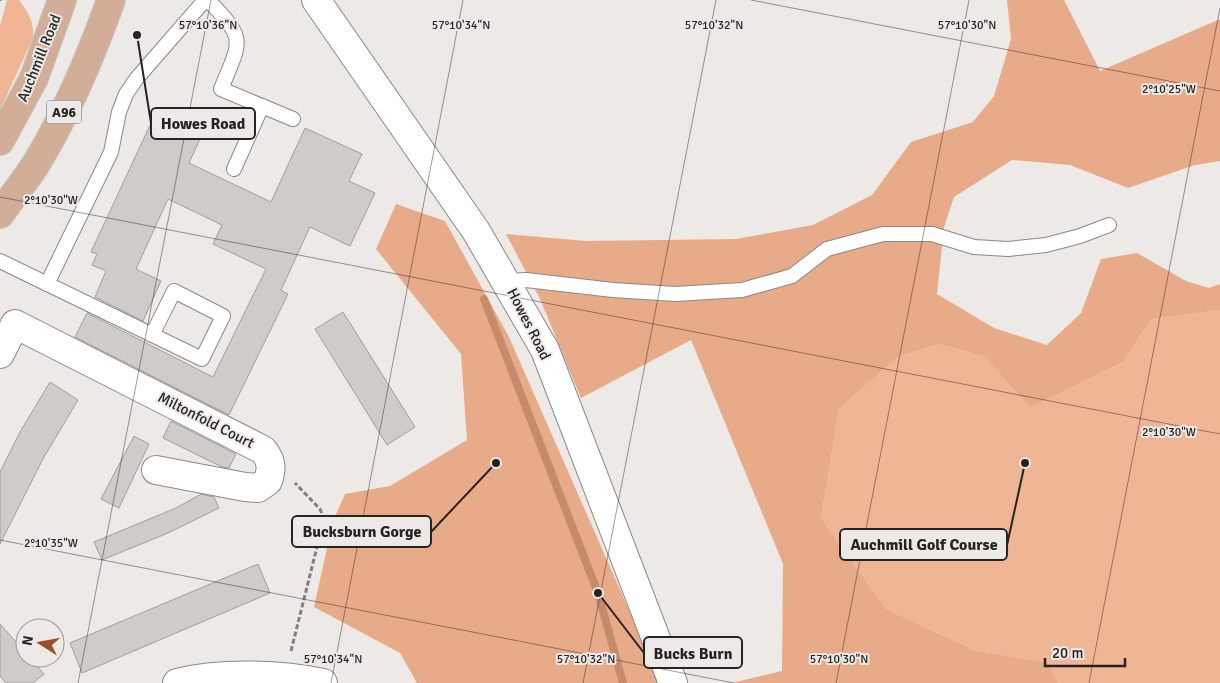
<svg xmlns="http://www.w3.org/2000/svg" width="1220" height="683" viewBox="0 0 1220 683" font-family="Signika,sans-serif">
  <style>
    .green { fill: #f0b595 }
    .forest { fill: #e8ab89 }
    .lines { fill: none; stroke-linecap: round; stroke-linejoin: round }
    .stream { stroke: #c58b6a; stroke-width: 8 }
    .building { fill: #cecbc9; stroke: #a19d9b }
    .lane-casing { stroke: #8b8886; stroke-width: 16 }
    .street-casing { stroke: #8b8886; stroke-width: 30 }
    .primary-casing { stroke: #c7c6c6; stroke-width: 30 }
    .path { stroke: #82807e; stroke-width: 3; stroke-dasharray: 5 2.5; stroke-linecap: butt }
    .lane { stroke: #fff; stroke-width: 14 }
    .street { stroke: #fff; stroke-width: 28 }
    .primary { stroke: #d2ad98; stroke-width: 28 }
    .ticks { fill: none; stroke: #262423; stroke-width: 1; stroke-opacity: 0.45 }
    .labels { text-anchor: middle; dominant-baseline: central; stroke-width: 4; stroke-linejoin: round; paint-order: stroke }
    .shield { fill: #ece9e7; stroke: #615f5e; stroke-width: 1 }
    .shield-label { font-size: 14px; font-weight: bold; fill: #262423 }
    .street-label { font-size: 15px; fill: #262423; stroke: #ece9e7 }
    .ticks-label { font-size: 12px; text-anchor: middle; fill: #262423; stroke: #ece9e7; stroke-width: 4; stroke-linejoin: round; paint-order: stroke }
    .leader { fill: none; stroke: #262423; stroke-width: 2 }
    .callout-dot { fill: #262423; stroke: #ece9e7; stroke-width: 2 }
    .callout { fill: #ece9e7; stroke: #262423; stroke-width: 2 }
    .callout-label { font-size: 16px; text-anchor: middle; font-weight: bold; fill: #262423 }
  </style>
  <rect width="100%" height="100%" fill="#ece9e7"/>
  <g class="green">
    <path d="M7 0H19C29 13 34 22 33 38L0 110V26Z"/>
    <polygon points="1220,310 1220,683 1059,683 1048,663 974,650 886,609 821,518 839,409 898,357 939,344 985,357 1030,408 1123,362 1151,319"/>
  </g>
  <g class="forest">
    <polygon points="1007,0 1064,0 1100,71 1220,19 1220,161 1195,165 1128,188 1070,165 1012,160 954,197 944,227 937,294 994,328 1047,345 1081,313 1101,259 1137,253 1186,281 1209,288 1220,284 1220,310 1151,319 1123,362 1030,408 985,357 939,344 898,357 839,409 821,518 886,609 974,650 1048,663 1059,683 731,683 782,671 783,564 691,340 581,398 540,299 506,234 586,241 736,239 813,225 872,195 911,142 973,122 994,96 1011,39"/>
    <polygon points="396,204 445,221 509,337 661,683 417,683 400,653 314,607 333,521 345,494 390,486 467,440 461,354 376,249"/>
  </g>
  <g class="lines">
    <polyline class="stream" points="484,299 598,593 623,683"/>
  </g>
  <g class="building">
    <polygon points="158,108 204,130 189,163 271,202 305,128 362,154 349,181 375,193 350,246 310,227 281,290 288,294 229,415 75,337 87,313 213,377 266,269 213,244 222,225 168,199 136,269 161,281 143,321 95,297 106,271 92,265 97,254 91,252"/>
    <polygon points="343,312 415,427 387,445 315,329"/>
    <polygon points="50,382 78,400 44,457 0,544 0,472 20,432"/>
    <polygon points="171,421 236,454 229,468 222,467 163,438"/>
    <polygon points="134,436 149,444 119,508 101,499"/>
    <polygon points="201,494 214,497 219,508 168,533 102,560 94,542 176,508"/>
    <polygon points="258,564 270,593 82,673 70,643"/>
    <polygon points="0,624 25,652 25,658 30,658 44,674 33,683 6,683 0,676"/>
  </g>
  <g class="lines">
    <defs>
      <g id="lane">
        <path d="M208 0C247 40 241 40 221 89L293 119"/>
        <polyline points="234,169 262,106"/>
        <polyline points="0,261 202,359 223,316 174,291 152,335"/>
        <polyline points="507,281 526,280 613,290 675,294 742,290 792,276 827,249 883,234 932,234 974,247 1008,249 1046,245 1080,236 1109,225"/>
        <polyline points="47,284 111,152 119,112 126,94 137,78 205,0"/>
      </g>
      <g id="street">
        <polyline points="316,0 476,231 545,350 673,683"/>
        <path d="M0 354 15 324 263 450C272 461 272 468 268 481L258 488 245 487 156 470"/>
        <path d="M177 683C219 672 280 674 323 683"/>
      </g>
      <g id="primary">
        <polyline points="0,141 34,78 62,0"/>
        <path d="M0 214C12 197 25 181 36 164 67 113 91 56 111 0"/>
      </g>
    </defs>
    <use href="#lane" class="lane-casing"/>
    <use href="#street" class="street-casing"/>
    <use href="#primary" class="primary-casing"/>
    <g class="path">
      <polyline points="0,1 0,0"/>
      <polyline points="291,651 324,519 320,509 295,483"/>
    </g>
    <use href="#lane" class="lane"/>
    <use href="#street" class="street"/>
    <use href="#primary" class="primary"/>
  </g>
  <path class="ticks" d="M751 0 1220 91M0 197 1220 434M0 540 734 683M78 683 211 0M331 683 463 0M583 683 716 0M836 683 969 0M1089 683 1220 8"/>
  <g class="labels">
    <rect class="shield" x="46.5" y="100.5" width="35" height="23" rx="4"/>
    <g class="shield-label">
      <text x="64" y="112">A96</text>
    </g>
    <g class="street-label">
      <text transform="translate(39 58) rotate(-68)">Auchmill Road</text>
      <text transform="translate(529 324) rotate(63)">Howes Road</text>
      <text transform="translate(206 420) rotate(27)">Miltonfold Court</text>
    </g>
  </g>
  <g class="ticks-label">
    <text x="208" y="29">57°10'36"N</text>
    <text x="461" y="29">57°10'34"N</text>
    <text x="714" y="29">57°10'32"N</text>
    <text x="967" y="29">57°10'30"N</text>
    <text x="1169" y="93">2°10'25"W</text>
    <text x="51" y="204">2°10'30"W</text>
    <text x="1169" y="436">2°10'30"W</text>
    <text x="51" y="547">2°10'35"W</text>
    <text x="333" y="663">57°10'34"N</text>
    <text x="586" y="663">57°10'32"N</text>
    <text x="839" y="663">57°10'30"N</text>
  </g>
  <path class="leader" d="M137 35L151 123M496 463L431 532M1025 463L1007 545M598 593L644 653"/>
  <g class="callout-dot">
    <circle cx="137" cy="35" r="5"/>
    <circle cx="496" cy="463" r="5"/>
    <circle cx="1025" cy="463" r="5"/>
    <circle cx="598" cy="593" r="5"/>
  </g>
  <g class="callout">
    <rect x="151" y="108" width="104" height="31" rx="5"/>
    <rect x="292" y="516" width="139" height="31" rx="5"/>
    <rect x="840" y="529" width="167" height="31" rx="5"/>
    <rect x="644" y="637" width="98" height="31" rx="5"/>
  </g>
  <g class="callout-label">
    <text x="203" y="129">Howes Road</text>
    <text x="362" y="537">Bucksburn Gorge</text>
    <text x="924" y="550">Auchmill Golf Course</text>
    <text x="693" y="659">Bucks Burn</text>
  </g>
  <g transform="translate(40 643) rotate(281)"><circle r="24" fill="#ece9e7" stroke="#9d9a99"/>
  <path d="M0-4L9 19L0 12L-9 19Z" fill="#975227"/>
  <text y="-8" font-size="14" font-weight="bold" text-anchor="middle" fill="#262423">N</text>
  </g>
  <path d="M1045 658v8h80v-8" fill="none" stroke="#262423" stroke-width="2.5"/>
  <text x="1052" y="658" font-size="15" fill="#262423" stroke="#ece9e7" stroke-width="4" paint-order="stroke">20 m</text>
</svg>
